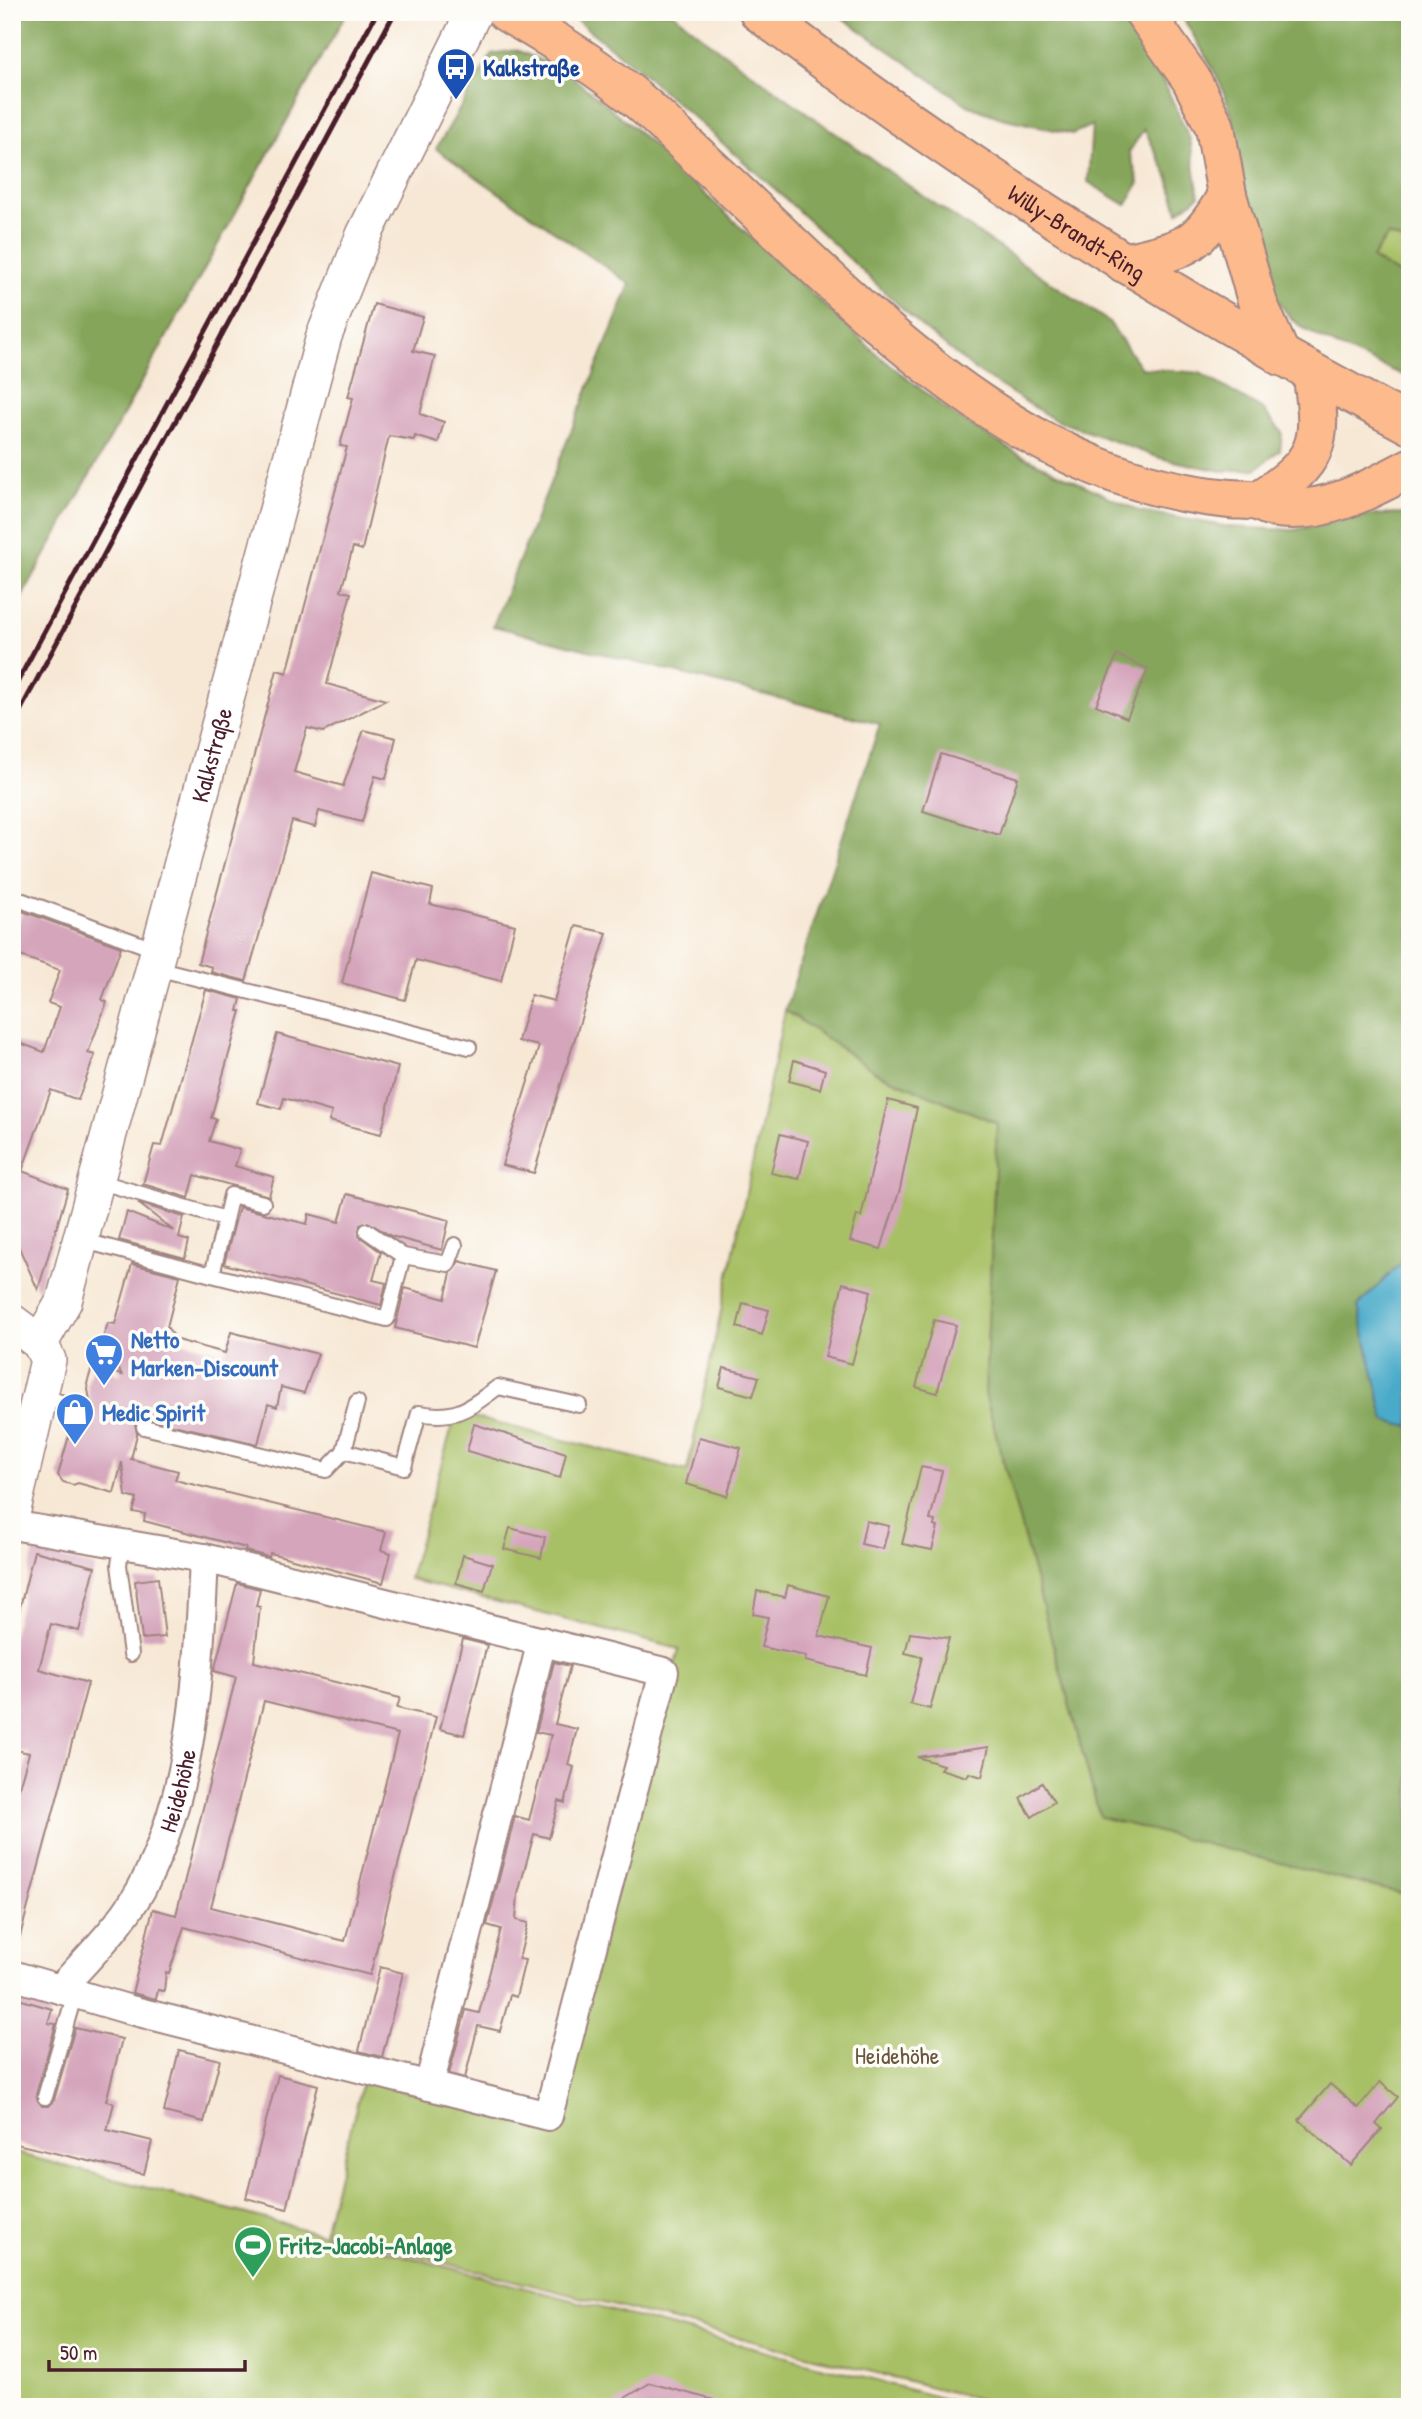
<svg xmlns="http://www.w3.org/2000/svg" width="1422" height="2419" viewBox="0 0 1422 2419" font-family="'Patrick Hand',sans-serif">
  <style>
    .green { fill: #a7c065; stroke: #787048; stroke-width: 2 }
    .forest { fill: #85a65a; stroke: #686242; stroke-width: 2 }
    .water { fill: #4aaac9; stroke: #4a647a; stroke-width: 2 }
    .building { fill: #d5a5bc; fill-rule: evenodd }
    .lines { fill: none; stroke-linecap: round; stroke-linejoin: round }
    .service-casing { stroke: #a08480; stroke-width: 18 }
    .minor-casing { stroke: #a08480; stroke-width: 32 }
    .tertiary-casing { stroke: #a08480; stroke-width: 38 }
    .primary-casing { stroke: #a08480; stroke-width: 42 }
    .service { stroke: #fff; stroke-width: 14 }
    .minor { stroke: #fff; stroke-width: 28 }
    .tertiary { stroke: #fff; stroke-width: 35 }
    .primary { stroke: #fcba8d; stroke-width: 38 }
    .rail { stroke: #4a1f2b; stroke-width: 5 }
    .labels { text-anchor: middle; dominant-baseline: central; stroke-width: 7; stroke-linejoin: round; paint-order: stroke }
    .transit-label { font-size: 24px; font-weight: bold; fill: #164399; stroke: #fdfcf7; text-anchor: start }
    .street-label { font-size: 24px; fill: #4a1f2b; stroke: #fdfcf7 }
    .shop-label { font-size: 24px; font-weight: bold; fill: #366cbe; stroke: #fdfcf7; text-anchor: start }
    .park-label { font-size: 24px; fill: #6b573f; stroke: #fdfcf7 }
    .leisure-label { font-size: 24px; font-weight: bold; fill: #27864d; stroke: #fdfcf7; text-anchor: start }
  </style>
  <rect width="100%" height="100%" fill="#fdfcf7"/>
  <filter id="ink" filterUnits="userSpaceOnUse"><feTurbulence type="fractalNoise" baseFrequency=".0143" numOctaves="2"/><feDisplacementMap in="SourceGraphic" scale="14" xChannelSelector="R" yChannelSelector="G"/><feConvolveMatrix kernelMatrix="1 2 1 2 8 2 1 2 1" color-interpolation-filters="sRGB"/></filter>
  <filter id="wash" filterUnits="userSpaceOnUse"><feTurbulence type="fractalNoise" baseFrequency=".00686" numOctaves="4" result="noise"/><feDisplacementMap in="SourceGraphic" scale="28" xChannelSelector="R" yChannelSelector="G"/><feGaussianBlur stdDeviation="1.57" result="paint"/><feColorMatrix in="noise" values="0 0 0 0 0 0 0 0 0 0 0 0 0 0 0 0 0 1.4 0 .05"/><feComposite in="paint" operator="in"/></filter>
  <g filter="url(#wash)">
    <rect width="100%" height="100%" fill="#f7e8d5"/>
    <g class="green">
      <polygon points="1388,235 1410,244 1410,281 1372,258"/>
      <polygon points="785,1010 879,1074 997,1123 985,1394 1100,1817 1410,1896 1410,2407 1010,2407 324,2232 363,2081 555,2127 679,1649 409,1579 456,1413 687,1471"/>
      <polygon points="12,2152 975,2407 12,2407"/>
    </g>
    <g class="forest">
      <polygon points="12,12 347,12 12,615"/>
      <polygon points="566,12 672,12 718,49 919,193 1109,322 1141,368 1200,373 1263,410 1282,432 1280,450 1256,469 1221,471 1160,458 1053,419 975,370 921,326 776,190 636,67"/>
      <polygon points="834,12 1114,12 1157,67 1190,139 1199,196 1178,212 1168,176 1144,129 1129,152 1139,183 1126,205 1088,182 1092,125 1072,134 1002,118 969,106"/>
      <path d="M1179 12H1410V244L1388 235 1372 258 1410 281V378C1381 365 1311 339 1291 318 1250 274 1247 183 1234 126 1225 83 1202 49 1179 12Z"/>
      <polygon points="517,50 565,71 633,127 879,356 954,415 1020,455 1139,511 1230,527 1293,530 1367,515 1410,514 1410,1254 1358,1306 1385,1420 1410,1427 1410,1896 1100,1817 985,1394 997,1123 879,1074 785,1010 880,724 493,626 630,284 436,149 492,54"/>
    </g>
    <polygon class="water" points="1410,1254 1410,1427 1385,1421 1358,1306"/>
    <g id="blocks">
      <g class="building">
        <polygon points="374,304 423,317 413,351 435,356 420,414 444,422 438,443 415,436 414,440 389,436 362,550 353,547 341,591 351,593 327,684 386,700 323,732 307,728 294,772 343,786 364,730 396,738 386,779 375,776 362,822 319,811 315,827 292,821 246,981 211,972 212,967 198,963 277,670 287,673 347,447 340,446 353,398 348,397"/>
        <polygon points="1117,655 1148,669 1127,718 1096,705"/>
        <polygon points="941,754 1018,778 999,835 923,811"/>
        <polygon points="371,873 433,889 430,904 515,925 501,981 416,960 405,1000 342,983"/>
        <polygon points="22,911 121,947 102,1000 107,1002 88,1053 95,1055 78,1100 51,1090 22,1171 68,1189 38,1290 12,1232 12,1040 44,1052 60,1007 48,1003 60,970 12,953 12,939"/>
        <polygon points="576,926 607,933 534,1173 502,1165 539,1046 518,1041 531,995 554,1001"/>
        <polygon points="206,990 241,999 238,1011 241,1011 211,1118 216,1119 209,1141 240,1150 235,1166 274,1177 269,1196 195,1175 189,1198 143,1184 154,1145 162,1146"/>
        <polygon points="277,1034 398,1067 381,1134 329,1121 332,1112 284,1098 281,1109 258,1103"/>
        <polygon points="794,1060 825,1070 820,1089 789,1081"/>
        <polygon points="888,1100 917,1108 900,1189 881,1249 850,1241 857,1215 861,1217"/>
        <polygon points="780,1134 808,1141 799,1179 771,1173"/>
        <polygon points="347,1194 449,1220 442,1250 391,1236 368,1222 360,1225 359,1236 381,1252 373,1280 386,1283 381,1305 224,1264 239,1207 307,1224 309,1214 339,1222"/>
        <polygon points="138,1203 184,1217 179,1238 189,1241 185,1258 119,1240 127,1212 174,1231"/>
        <polygon points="459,1261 496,1271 474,1348 395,1328 405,1288 445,1299 451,1273"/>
        <polygon points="132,1264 180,1276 167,1327 177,1340 225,1353 231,1332 318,1354 304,1393 281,1387 277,1407 268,1404 258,1444 142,1418 135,1424 137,1434 131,1459 178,1471 175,1480 386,1532 381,1550 391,1553 383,1583 270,1553 269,1557 245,1551 246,1548 144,1521 145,1514 133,1512 137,1499 126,1496 122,1462 114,1493 78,1483 73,1485 63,1482 58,1475 72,1425 75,1426 78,1417 86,1418 92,1411 87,1384 92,1367 122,1375 102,1341 108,1323 115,1324"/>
        <polygon points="843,1283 871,1291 852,1364 825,1357"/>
        <polygon points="743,1303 769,1310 762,1335 737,1327"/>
        <polygon points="934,1320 956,1325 937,1393 916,1387"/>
        <polygon points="724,1368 759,1377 753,1396 719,1387"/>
        <polygon points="474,1424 566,1453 560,1478 467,1451"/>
        <polygon points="699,1437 741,1448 727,1496 686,1484"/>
        <polygon points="921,1467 942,1471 930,1520 935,1521 934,1526 938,1527 932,1550 902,1544"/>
        <polygon points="866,1521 889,1526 883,1549 861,1544"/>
        <polygon points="510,1528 545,1537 541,1558 504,1549"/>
        <polygon points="34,1551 95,1567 79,1631 51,1624 39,1669 88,1683 19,1940 12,1940 12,1812 29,1753 12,1749 12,1639"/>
        <polygon points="463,1555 492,1564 484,1591 456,1583"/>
        <polygon points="158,1578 165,1637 142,1639 135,1581"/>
        <path d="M237 1583 260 1589 256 1606 260 1607 254 1662 400 1698 397 1708 436 1717 370 1975 184 1927 169 1973 166 1972 164 1991 158 1990 156 1999 132 1993 153 1909 176 1915 236 1677 214 1671ZM264 1701 398 1734 345 1941 211 1907Z"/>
        <polygon points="788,1585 829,1596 819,1636 872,1648 866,1675 805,1661 806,1656 761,1647 768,1617 753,1614 757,1591 785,1597"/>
        <polygon points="910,1633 949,1638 930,1709 910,1704 922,1657 905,1653"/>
        <polygon points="463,1639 487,1645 464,1735 440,1729"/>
        <polygon points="554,1662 570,1666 555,1724 577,1729 568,1765 574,1767 565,1803 559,1801 549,1838 534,1834 518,1894 516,1920 528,1923 519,1959 525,1960 516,1997 510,1995 500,2031 478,2026 465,2078 449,2074 466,2010 479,2013 501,1929 487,1925 515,1816 529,1820 551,1735 536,1732"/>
        <polygon points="989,1747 982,1777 969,1773 967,1777 940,1769 943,1765 917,1757"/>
        <polygon points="1042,1783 1054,1802 1032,1817 1020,1798"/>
        <polygon points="380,1967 403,1973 382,2057 359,2051"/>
        <polygon points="12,1997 52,2009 48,2023 56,2024 36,2095 42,2106 48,2106 54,2100 75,2028 122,2039 106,2101 114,2103 107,2130 152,2141 144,2174 12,2143"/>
        <polygon points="179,2050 220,2060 204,2122 164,2112"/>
        <polygon points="278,2075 318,2085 287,2209 246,2198"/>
        <polygon points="1380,2082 1398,2097 1376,2124 1382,2129 1351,2165 1299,2120 1330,2084 1358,2108"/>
        <polygon points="650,2383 714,2400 713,2407 610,2407"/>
      </g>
    </g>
  </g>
  <g filter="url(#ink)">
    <use href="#blocks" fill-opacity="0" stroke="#a08480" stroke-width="2"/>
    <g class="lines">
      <defs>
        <g id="service">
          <polyline points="12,905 15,898 159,951"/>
          <polyline points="156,968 469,1047"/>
          <polyline points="98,1181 225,1219"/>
          <polyline points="367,1231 403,1256"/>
          <polyline points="81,1240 212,1275 231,1195 263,1203"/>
          <polyline points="212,1275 387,1319 403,1256 448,1264 455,1245"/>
          <polyline points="41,1396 83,1409"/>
          <path d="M357 1402 344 1451 404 1467 419 1413C457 1420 469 1408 498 1387L579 1405"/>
          <polyline points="144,1427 326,1470 344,1451"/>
          <polyline points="122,1544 119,1565 131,1654"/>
          <polyline points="45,2097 75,1993"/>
        </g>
        <g id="minor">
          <polyline points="12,1525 204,1558 664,1672 548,2116 127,2009 12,1975"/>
          <path id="s1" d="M61 1988C90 1955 127 1920 146 1880 195 1780 199 1668 204 1558"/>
          <polyline points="429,2086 542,1641"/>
        </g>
        <g id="tertiary">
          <polyline points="12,1322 40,1343 48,1360 12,1514"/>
          <path id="s2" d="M40 1343 64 1301 324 336 364 235 474 12"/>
        </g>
        <g id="primary">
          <path d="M506 12C547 36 587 60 624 89 651 109 675 135 700 158 854 299 1008 479 1230 499 1239 500 1248 499 1257 501 1262 502 1267 506 1272 507 1320 517 1369 490 1410 468"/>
          <path id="s3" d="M759 12C964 168 1182 305 1410 425"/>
          <polyline points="1144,12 1191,79 1215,127 1227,195 1258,304 1281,356"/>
          <path d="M1124 263C1182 249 1197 250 1227 195"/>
          <path d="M1258 501C1319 461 1324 445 1312 373"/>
        </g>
      </defs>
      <use href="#service" class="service-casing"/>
      <use href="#minor" class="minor-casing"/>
      <use href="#tertiary" class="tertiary-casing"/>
      <use href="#primary" class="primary-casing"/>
      <use href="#service" class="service"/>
      <use href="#minor" class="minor"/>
      <use href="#tertiary" class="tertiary"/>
      <use href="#primary" class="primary"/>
      <g class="rail">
        <polyline points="12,692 377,12"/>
        <polyline points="12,726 395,12"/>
      </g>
    </g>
  </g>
  <defs>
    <symbol id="bus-pin" viewBox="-11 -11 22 30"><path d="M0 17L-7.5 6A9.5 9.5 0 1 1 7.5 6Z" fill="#1a4fb4" stroke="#fdfcf7"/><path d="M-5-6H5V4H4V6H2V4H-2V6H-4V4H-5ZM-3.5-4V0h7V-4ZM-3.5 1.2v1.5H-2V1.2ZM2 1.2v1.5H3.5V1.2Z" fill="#fff"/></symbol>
    <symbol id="supermarket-pin" viewBox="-11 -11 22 30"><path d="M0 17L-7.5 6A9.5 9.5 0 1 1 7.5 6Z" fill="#3f7fe0" stroke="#fdfcf7"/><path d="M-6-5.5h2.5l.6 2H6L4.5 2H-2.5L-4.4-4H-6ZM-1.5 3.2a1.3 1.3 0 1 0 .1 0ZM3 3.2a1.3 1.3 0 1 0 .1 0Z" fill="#fff"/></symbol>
    <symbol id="shop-pin" viewBox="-11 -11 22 30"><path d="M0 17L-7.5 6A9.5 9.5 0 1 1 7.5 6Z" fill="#3f7fe0" stroke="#fdfcf7"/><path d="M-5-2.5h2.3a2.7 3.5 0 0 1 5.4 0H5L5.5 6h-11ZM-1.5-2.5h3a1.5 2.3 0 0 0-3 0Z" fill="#fff"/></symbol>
    <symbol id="stadium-pin" viewBox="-11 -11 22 30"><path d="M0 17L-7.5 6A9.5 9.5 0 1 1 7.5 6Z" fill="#2e9e5b" stroke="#fdfcf7"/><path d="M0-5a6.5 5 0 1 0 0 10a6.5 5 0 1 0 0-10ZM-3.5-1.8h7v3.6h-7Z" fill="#fff"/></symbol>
  </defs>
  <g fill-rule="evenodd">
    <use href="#bus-pin" x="434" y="45" width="44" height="60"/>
    <use href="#supermarket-pin" x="82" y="1331" width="44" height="60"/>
    <use href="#shop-pin" x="53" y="1390" width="44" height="60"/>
    <use href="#stadium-pin" x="231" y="2223" width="44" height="60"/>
  </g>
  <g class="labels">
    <g class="transit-label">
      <text x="483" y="67">Kalkstraße</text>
    </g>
    <g class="street-label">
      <text stroke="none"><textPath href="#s3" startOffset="387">Willy-Brandt-Ring</textPath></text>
      <text stroke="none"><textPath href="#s2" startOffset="614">Kalkstraße</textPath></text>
      <text stroke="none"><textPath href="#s1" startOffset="233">Heidehöhe</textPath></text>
    </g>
    <g class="shop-label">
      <text x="131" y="1339">Netto<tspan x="131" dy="28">Marken-Discount</tspan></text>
      <text x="102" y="1412">Medic Spirit</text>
    </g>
    <g class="park-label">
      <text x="897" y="2055">Heidehöhe</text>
    </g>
    <g class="leisure-label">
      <text x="280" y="2245">Fritz-Jacobi-Anlage</text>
    </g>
  </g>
  <rect width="1422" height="2419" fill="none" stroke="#fdfcf7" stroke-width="42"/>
  <path d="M49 2360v10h196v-10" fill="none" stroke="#4a1f2b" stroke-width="3.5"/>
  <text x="60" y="2360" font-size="21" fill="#4a1f2b" stroke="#fdfcf7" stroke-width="5" paint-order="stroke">50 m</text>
</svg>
